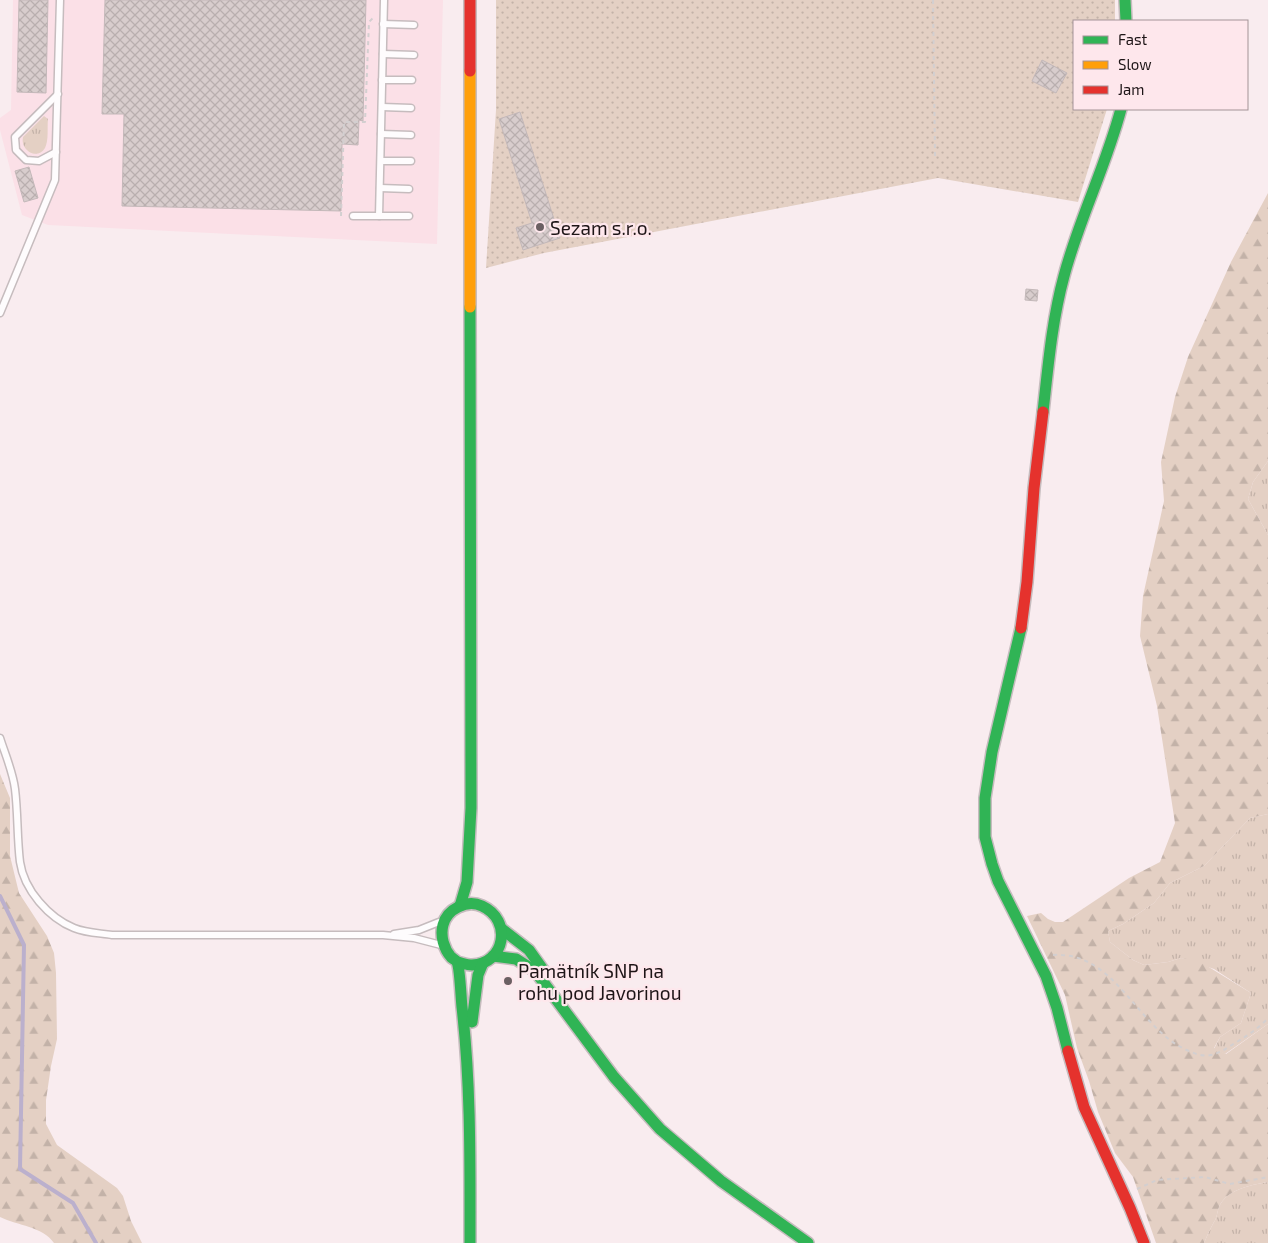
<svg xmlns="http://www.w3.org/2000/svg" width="1268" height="1243" viewBox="0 0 1268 1243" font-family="'Exo 2',sans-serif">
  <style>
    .built { fill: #fbe0e7 }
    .grass { fill: url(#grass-tufts) }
    .forest { fill: url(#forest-firs) }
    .garden { fill: url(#garden-dots) }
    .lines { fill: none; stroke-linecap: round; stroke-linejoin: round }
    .stream { stroke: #bbb0cd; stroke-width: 4 }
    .building { fill: url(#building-cross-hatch); stroke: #c3b8b9 }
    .lane-casing { stroke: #c6bcbe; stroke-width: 9 }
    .fast-casing { stroke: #c6bcbe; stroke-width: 14 }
    .slow-casing { stroke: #c6bcbe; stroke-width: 14 }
    .jam-casing { stroke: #c6bcbe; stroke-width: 14 }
    .path { stroke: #d3cfd0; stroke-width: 2; stroke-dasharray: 4 4; stroke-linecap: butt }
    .lane { stroke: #fefcfd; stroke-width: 6 }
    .fast { stroke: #30b455; stroke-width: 11 }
    .slow { stroke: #ff9f0a; stroke-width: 11 }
    .jam { stroke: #e5322d; stroke-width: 11 }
    .poi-dot { fill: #6b6063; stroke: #fee7ec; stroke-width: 2 }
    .labels { text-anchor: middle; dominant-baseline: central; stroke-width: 4.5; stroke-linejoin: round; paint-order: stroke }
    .poi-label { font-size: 19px; fill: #1e1517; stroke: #fee7ec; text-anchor: start }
  </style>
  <defs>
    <pattern id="grass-tufts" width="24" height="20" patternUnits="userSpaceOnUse" patternTransform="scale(1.25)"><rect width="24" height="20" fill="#e4d0c4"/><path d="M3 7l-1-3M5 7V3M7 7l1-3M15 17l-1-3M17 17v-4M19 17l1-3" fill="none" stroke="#c3b2a8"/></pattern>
    <pattern id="forest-firs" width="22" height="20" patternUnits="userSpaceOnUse" patternTransform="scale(1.25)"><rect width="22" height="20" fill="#e4d0c4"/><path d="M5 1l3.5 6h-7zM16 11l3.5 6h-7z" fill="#c3b2a8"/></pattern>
    <pattern id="garden-dots" width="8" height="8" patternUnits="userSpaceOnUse" patternTransform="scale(1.25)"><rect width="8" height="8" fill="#e4d0c4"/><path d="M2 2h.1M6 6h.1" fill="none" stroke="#c3b2a8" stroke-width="1.8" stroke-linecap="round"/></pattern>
    <pattern id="building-cross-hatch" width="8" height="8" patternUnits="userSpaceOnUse" patternTransform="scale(1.25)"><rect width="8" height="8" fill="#d8cdcd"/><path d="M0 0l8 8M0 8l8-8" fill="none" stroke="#b9afaf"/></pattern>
  </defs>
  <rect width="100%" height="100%" fill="#f9ecef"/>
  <polygon class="built" points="13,0 443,0 437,244 48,225 22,215 0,130 0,118 11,110"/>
  <g class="grass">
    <path d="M44 116 48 119C47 128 49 140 45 148 37 161 20 150 23 137Z"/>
    <polygon points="1268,461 1268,535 1248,499 1253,482"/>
    <polygon points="1268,814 1268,1024 1225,1054 1214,1049 1220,1037 1241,1023 1251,993 1214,969 1181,958 1168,962 1144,965 1133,960 1110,942 1108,931 1123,924 1154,903 1170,883 1204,866 1250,818"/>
    <path d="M1268 1182V1243H1204C1207 1236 1210 1229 1214 1222 1217 1218 1217 1212 1219 1207 1226 1190 1250 1185 1268 1182Z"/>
  </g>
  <g class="forest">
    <path d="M1268 193V461L1253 482 1248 499 1268 535V814L1250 818 1204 866 1170 883 1154 903 1123 924 1108 931 1110 942 1133 960 1144 965 1168 962 1181 958 1199 961 1251 993 1241 1023 1220 1037 1214 1048 1226 1054 1268 1024V1182C1250 1185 1226 1190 1219 1207 1217 1212 1217 1218 1214 1222 1210 1229 1207 1236 1204 1243H1156L1133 1177 1115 1153 1098 1112 1089 1081 1077 1048 1065 995 1027 916 1041 913 1048 919 1055 922H1063L1129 878 1160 862 1175 823 1157 706 1140 636 1143 596 1164 501 1161 462 1175 397 1188 357 1231 262Z"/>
    <path d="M0 774 10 798V856L19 893 47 936 54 953 56 973 57 1039 51 1066 46 1100V1124L57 1145 117 1188 123 1196 131 1221 142 1243H54C42 1226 18 1226 0 1217Z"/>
  </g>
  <polygon class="garden" points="496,0 1115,0 1115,21 1074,21 1074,109 1107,109 1078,202 938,178 544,253 486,268 496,110"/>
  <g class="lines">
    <polyline class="stream" points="0,896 24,945 20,1169 73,1203 96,1243"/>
  </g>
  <g class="building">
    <polygon points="19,0 48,0 46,93 17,92"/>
    <polygon points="105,0 366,0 363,121 359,120 358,145 342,144 341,211 122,206 124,114 102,114"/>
    <polygon points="1042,60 1067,73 1056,93 1032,81"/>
    <polygon points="520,112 560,238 523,250 516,228 532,223 499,119"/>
    <polygon points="29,167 38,198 24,202 15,171"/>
    <polygon points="1026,289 1038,290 1037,301 1025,300"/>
  </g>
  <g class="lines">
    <defs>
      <g id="lane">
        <polyline points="384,0 379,216 409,216"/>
        <polyline points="383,24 414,25"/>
        <polyline points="383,54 414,55"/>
        <polyline points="382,80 412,80"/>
        <polyline points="382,107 411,108"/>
        <polyline points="381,134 411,135"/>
        <polyline points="56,152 39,161 26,160 16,150 15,137 58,94"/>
        <polyline points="381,161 411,161"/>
        <polyline points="380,188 409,189"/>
        <polyline points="353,216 379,216"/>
        <polyline points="0,313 55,180 60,0"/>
        <path d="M0 738C5 754 13 772 15 789 18 813 17 838 20 862 24 890 49 918 74 928 86 933 99 933 112 935H383L414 938 441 945"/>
        <polyline points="394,934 419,930 439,922"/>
      </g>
      <g id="fast">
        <polyline points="1125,0 1126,21"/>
        <path d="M1043 412C1048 367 1052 320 1064 276 1079 219 1106 166 1121 109"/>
        <polyline points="1021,628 992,752 985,798 985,837 992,864 998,881 1046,976 1057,1008 1068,1051"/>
        <polyline points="460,906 467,882 471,808 470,307"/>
        <polyline points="502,929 529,950 544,971"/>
        <polyline points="493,956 516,959 535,971 614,1077 660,1129 721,1181 808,1243"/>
        <path d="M457 962C462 963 467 965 472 965 505 964 513 920 482 906 467 899 447 909 443 925 440 936 444 949 451 957 453 959 456 960 457 962 460 968 461 999 462 1007 471 1086 470 1164 470 1243"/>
        <polyline points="472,1022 478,975 483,963"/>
      </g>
      <polyline id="slow" points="470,307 470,71"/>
      <g id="jam">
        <polyline points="470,71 470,0"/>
        <polyline points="1021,628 1027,582 1034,488 1043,412"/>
        <polyline points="1068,1051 1084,1107 1130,1208 1144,1243"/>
      </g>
    </defs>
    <use href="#lane" class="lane-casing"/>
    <use href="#fast" class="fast-casing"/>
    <use href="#slow" class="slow-casing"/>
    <use href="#jam" class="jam-casing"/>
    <g class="path">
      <polyline points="933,0 935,156"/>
      <polyline points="341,216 344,122 365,122 369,22 375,16"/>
      <path d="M1053 955C1117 951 1137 1030 1189 1051 1196 1054 1204 1057 1211 1055 1220 1053 1227 1048 1235 1043 1247 1036 1259 1028 1268 1018"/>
      <polyline points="1137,1189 1157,1180 1205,1177 1230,1184 1268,1177"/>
    </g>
    <use href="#lane" class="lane"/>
    <use href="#fast" class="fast"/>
    <use href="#slow" class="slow"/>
    <use href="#jam" class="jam"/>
  </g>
  <g class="poi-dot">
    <circle cx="540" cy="227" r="5"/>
    <circle cx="508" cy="981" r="5"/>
  </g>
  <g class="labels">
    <g class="poi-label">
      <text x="550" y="227">Sezam s.r.o.</text>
      <text x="518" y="970">Pamätník SNP na<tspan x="518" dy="22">rohu pod Javorinou</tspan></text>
    </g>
  </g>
  <rect x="1073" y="20" width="175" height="90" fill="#fee7ec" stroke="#a49397"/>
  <rect x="1083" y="36" width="25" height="8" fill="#30b455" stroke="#a49397"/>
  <text x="1118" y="45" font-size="15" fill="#1e1517">Fast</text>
  <rect x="1083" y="61" width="25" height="8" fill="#ff9f0a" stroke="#a49397"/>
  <text x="1118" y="70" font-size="15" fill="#1e1517">Slow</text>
  <rect x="1083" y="86" width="25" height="8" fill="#e5322d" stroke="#a49397"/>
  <text x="1118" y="95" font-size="15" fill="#1e1517">Jam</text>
</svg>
